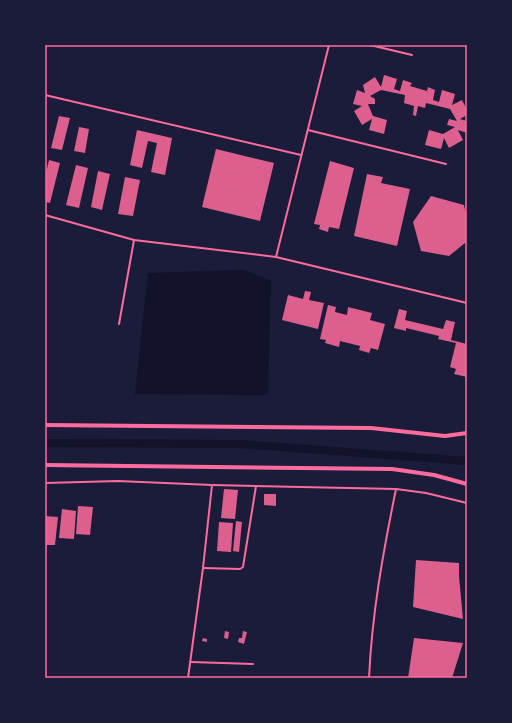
<svg xmlns="http://www.w3.org/2000/svg" width="512" height="723" viewBox="0 0 512 723" font-family="Montserrat,sans-serif">
  <style>
    .water { fill: #12122b }
    .lines { fill: none; stroke-linecap: round; stroke-linejoin: round }
    .canal { stroke: #12122b; stroke-width: 8 }
    .building { fill: #dd5f8e }
    .service { stroke: #ff6b9d; stroke-width: 2 }
    .minor { stroke: #ff6b9d; stroke-width: 4 }
    .neatline { fill: none; stroke: #ff6b9d; stroke-width: 1.5 }
  </style>
  <rect width="100%" height="100%" fill="#1b1b3a"/>
  <polygon class="water" points="244,270 271,281 268,395 135,394 148,273"/>
  <g class="lines">
    <polyline class="canal" points="45,443 240,444 467,461"/>
  </g>
  <g class="building">
    <polygon points="384,75 397,79 394,89 400,91 403,80 412,83 410,86 427,91 428,87 435,90 433,100 439,102 442,90 455,94 452,105 462,100 467,110 467,115 460,119 467,121 467,133 458,130 463,140 449,148 444,138 441,149 425,145 429,130 443,134 455,127 447,125 449,119 457,121 450,109 426,103 425,108 418,106 416,116 413,115 414,106 404,103 405,95 381,90 370,96 375,99 375,104 368,104 373,116 387,120 384,134 369,130 372,119 362,125 354,111 362,106 353,104 357,90 365,93 363,85 375,77 381,87"/>
    <polygon points="59,116 70,118 62,150 51,148"/>
    <polygon points="79,127 89,129 85,153 74,151"/>
    <polygon points="137,130 172,138 165,175 151,172 157,143 148,141 142,168 130,165"/>
    <polygon points="216,149 274,163 260,221 202,207"/>
    <polygon points="49,160 60,163 50,203 45,202 45,177"/>
    <polygon points="330,161 354,168 339,229 329,227 328,232 319,229 320,225 314,224"/>
    <polygon points="76,165 88,168 79,208 66,205"/>
    <polygon points="98,171 110,174 102,210 91,207"/>
    <polygon points="367,174 383,177 381,183 410,189 397,246 354,236"/>
    <polygon points="125,177 140,180 133,216 118,214"/>
    <polygon points="431,196 464,205 467,219 467,243 465,243 449,256 421,251 413,222"/>
    <polygon points="305,291 311,292 309,300 324,303 318,329 282,320 288,295 303,299"/>
    <polygon points="328,305 336,307 335,312 347,315 348,307 372,313 370,320 385,324 378,350 371,348 369,353 359,350 360,346 340,341 339,347 325,343 326,340 320,339"/>
    <polygon points="399,309 407,311 405,320 443,329 446,320 455,322 451,340 467,344 467,377 454,374 456,369 450,367 456,343 438,339 439,336 406,328 406,331 394,328"/>
    <polygon points="224,489 238,490 235,519 221,518"/>
    <polygon points="264,494 276,494 276,506 264,505"/>
    <polygon points="78,506 93,507 90,535 76,534"/>
    <polygon points="62,509 76,511 74,539 59,538"/>
    <polygon points="45,516 58,517 55,545 45,545"/>
    <polygon points="236,521 242,522 239,552 233,551"/>
    <polygon points="219,522 233,523 231,552 217,551"/>
    <polygon points="416,560 459,563 459,576 463,619 413,607"/>
    <polygon points="225,631 229,632 228,639 224,638"/>
    <polygon points="243,631 247,632 244,644 238,642 239,638 242,638"/>
    <polygon points="203,638 207,639 207,642 202,641"/>
    <polygon points="414,638 463,643 452,678 408,678"/>
  </g>
  <g class="lines">
    <g class="service">
      <polyline points="370,45 412,55"/>
      <polyline points="45,95 301,155"/>
      <polyline points="308,130 446,164"/>
      <polyline points="45,215 134,240 276,257 467,303"/>
      <polyline points="276,257 329,45"/>
      <polyline points="119,324 134,240"/>
      <polyline points="45,483 118,481 212,485 396,489 426,493 467,503"/>
      <polyline points="203,568 240,569 243,567 256,486"/>
      <polyline points="191,662 253,664"/>
      <polyline points="188,678 203,568 212,485"/>
      <path d="M369 678C372 613 383 553 396 489"/>
    </g>
    <g class="minor">
      <polyline points="45,425 371,428 445,436 467,433"/>
      <polyline points="45,465 392,469 434,475 467,484"/>
    </g>
  </g>
  <rect width="512" height="723" fill="none" stroke="#1b1b3a" stroke-width="92"/>
  <rect x="46" y="46" width="420" height="631" class="neatline"/>
</svg>
